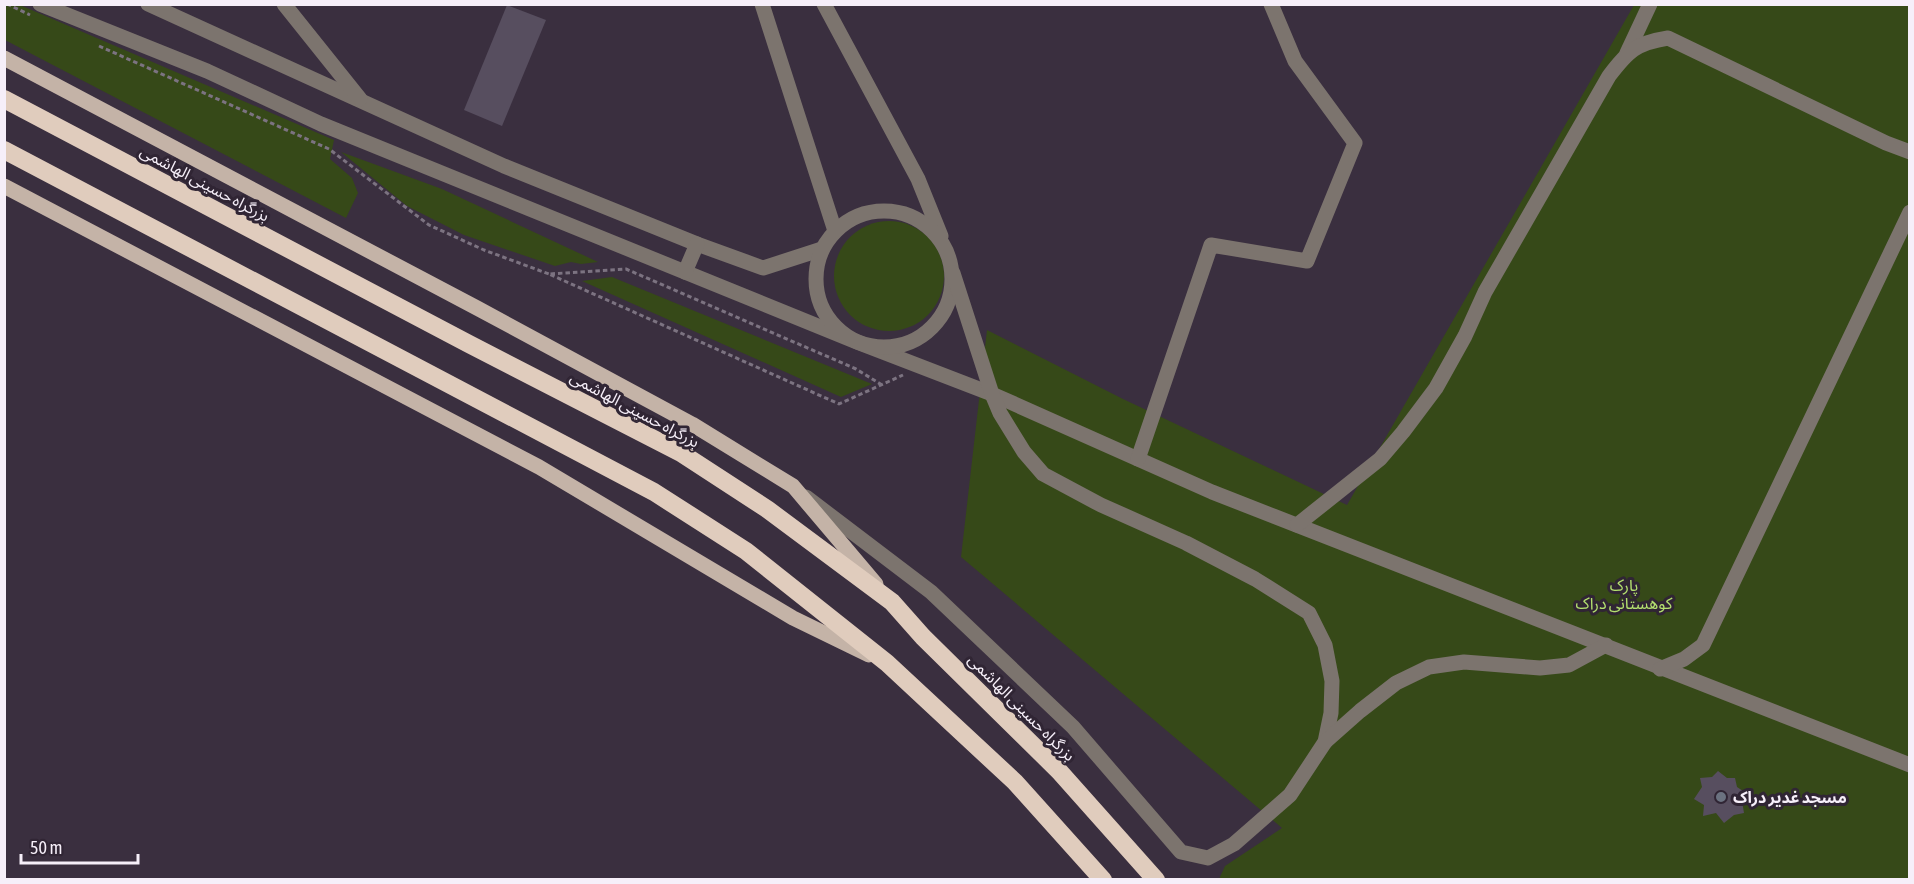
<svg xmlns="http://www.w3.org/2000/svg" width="1914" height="884" viewBox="0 0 1914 884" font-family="'Asap Condensed','Noto Sans Arabic',sans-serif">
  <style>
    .green { fill: #364918 }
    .building { fill: #574e5f }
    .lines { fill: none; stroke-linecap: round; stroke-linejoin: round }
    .path { stroke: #7c7381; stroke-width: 3; stroke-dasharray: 4.5 3; stroke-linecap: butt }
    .minor { stroke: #7c746e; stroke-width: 15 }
    .major { stroke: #c4b3a7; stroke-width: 15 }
    .highway { stroke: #e0ccbd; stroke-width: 18 }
    .worship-dot { fill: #6b7280; stroke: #302534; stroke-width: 2 }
    .labels { text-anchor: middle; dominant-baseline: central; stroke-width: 6; stroke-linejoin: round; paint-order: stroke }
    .street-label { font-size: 16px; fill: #f6eff9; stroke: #302534 }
    .park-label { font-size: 16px; fill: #b4e16f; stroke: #302534 }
    .poi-label { font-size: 16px; font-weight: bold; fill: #f6eff9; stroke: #302534; text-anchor: start }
  </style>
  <rect width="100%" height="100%" fill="#3a2f3f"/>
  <g class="green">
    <polygon points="4,5 20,5 334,140 330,159 352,178 358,193 346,218 5,40"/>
    <polygon points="1634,5 1909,5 1909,879 1219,879 1225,866 1282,828 961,557 987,330 1123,399 1347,505"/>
    <polygon points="341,152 442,189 598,262 581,264 571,262 555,266 464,235 407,206"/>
    <circle cx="889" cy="276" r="55"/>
    <polygon points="612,277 872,384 841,397 582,281"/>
  </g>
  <g class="building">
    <polygon points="507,5 546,20 502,126 464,110"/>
    <polygon points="1718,771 1727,778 1735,778 1737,787 1749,795 1742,801 1744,813 1734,815 1724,823 1716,813 1703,816 1704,805 1694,799 1702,787 1700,778 1712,777"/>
  </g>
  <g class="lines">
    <g class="path">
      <polyline points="7,4 30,15"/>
      <polyline points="99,46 329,149 429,225 484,250 549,274"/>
      <polyline points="882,385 856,369 626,269 549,274 839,404 903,375"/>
    </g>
    <g class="minor">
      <polyline points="40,4 207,71 321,124 857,342 992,394 1212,492 1910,765"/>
      <polyline points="148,4 504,166 697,244 763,268 822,249"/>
      <polyline points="284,4 360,99"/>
      <polyline points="762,4 835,231"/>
      <polyline points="824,4 918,179 941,236"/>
      <polyline points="1627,53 1650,4"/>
      <circle cx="884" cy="279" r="68"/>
      <polyline points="685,272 697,244"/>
      <polyline points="1138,459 1211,245 1307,261 1355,143 1295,61 1271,4"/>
      <polyline points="806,497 931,592 1073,727 1181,852 1208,858 1234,844 1290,795 1325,742 1331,713 1332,681 1325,645 1309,613 1255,579 1186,543 1101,505 1043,474 1024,452 1000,413 992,394 953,273"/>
      <path d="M1297 525 1380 459 1403 432 1436 388 1465 336 1485 292 1609 76C1628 51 1636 43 1668 38L1886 143 1910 152"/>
      <polyline points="1660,669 1684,659 1703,645 1910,212"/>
      <polyline points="1325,742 1360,711 1396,683 1429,667 1464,662 1540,668 1569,665 1606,645"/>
    </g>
    <g class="major">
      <polyline points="4,58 477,308 692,424 793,486 876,584"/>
      <polyline points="4,186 539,467 793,618 869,655"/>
    </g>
    <g class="highway">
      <polyline points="4,99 469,344 681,453 767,509 892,602 923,637 1059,771 1156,880"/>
      <polyline points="4,150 654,492 746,551 887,663 1015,782 1103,880"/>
    </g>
  </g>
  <circle class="worship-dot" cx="1721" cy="797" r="6"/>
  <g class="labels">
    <g class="street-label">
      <text transform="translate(205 183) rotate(28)">بزرگراه حسینی الهاشمی</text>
      <text transform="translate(635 409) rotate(28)">بزرگراه حسینی الهاشمی</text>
      <text transform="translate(1022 707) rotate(45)">بزرگراه حسینی الهاشمی</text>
    </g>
    <g class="park-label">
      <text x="1624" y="585">پارک<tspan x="1624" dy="18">کوهستانی دراک</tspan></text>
    </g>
    <g class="poi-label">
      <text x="1733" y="797">مسجد غدیر دراک</text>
    </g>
  </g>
  <rect width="1914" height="884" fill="none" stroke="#f6eff9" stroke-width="12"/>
  <path d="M21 854v9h117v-9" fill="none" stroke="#f6eff9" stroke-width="3"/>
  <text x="30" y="854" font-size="18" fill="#f6eff9" stroke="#302534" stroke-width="4.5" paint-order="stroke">50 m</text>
</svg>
